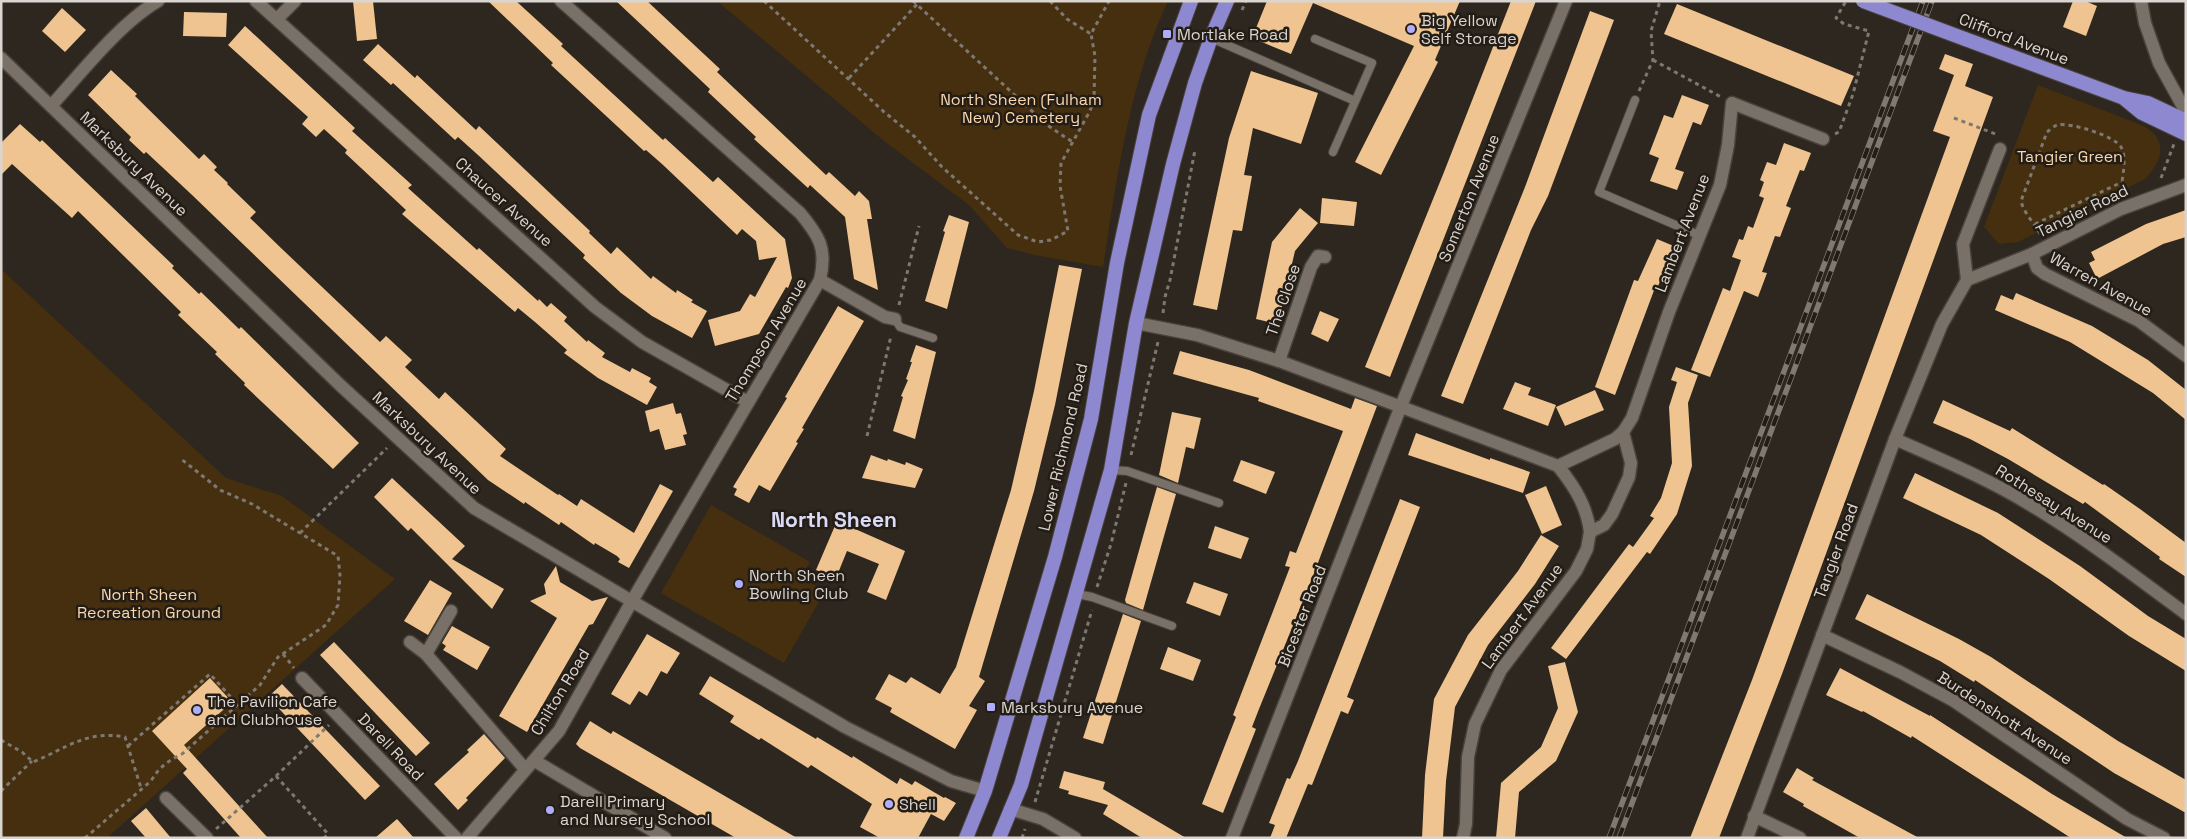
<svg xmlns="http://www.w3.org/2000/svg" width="2187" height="839" viewBox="0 0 2187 839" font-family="'Space Grotesk',sans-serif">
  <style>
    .green { fill: #462f0f }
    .building { fill: #efc490 }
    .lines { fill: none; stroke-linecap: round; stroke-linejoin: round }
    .service-casing { stroke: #48423c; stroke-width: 10 }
    .minor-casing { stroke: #48423c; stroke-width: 15 }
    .trunk-casing { stroke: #48423c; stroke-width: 16 }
    .path { stroke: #7e7872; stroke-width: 3; stroke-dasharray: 4 4; stroke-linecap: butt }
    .service { stroke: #797168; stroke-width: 8 }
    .minor { stroke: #797168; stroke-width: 12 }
    .trunk { stroke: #8e88d1; stroke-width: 14 }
    .rail-casing { stroke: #7f7972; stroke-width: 5.5 }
    .rail { stroke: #231d15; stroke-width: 4; stroke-dasharray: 11; stroke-linecap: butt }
    .trunk-bridge-casing { stroke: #48423c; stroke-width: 16; stroke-linecap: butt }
    .trunk-bridge { stroke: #8e88d1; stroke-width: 14 }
    .poi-dot { fill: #b0aefa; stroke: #231d15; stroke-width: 2 }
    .labels { text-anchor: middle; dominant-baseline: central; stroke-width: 5; stroke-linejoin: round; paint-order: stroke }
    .poi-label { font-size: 16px; fill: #dad5d0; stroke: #231d15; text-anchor: start }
    .street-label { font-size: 16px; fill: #dad5d0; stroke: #231d15 }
    .park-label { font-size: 16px; fill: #fbd7ad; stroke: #231d15 }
    .district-label { font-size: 21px; font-weight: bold; fill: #dadaf7; stroke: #231d15 }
  </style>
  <rect width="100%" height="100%" fill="#2d271f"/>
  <g class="green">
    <path d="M717 1H1168C1129 84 1117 178 1103 267L1034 255 1007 248 969 205 884 141Z"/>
    <path d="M2038 85 2144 126C2169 141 2162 161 2145 179L2018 242 1999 244 1984 227Z"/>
    <polygon points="1,269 226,478 282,496 395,579 107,838 1,838"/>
    <polygon points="711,505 810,562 801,578 825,591 784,663 661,593"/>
  </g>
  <g class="building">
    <polygon points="353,1 373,1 377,39 357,41"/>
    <polygon points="488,1 516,1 563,44 561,46 663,140 665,138 713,182 718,177 785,239 792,278 788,288 786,287 759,334 715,346 708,320 740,311 750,294 755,297 777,257 759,260 756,241 742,229 737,235 662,164 646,150 644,151 551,65 553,63"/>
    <polygon points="616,1 647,1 720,69 717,72 826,175 829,172 855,196 859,191 869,201 872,219 867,219 878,290 854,279 845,217 810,185 808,188 754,139 756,137 708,92 710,89"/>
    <polygon points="1267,1 1460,1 1435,60 1438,62 1381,175 1355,162 1414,46 1313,3 1291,54 1252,38"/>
    <polygon points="1511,1 1536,1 1390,377 1365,367 1444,172"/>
    <polygon points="2073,1 2085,1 2097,6 2086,36 2063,27"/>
    <polygon points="1677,4 1854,76 1841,106 1664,34"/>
    <polygon points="62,8 86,30 65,52 42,31"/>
    <polygon points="1590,11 1614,20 1548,196 1531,230 1463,404 1441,396 1525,187"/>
    <polygon points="184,12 227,13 226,37 183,36"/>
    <polygon points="245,26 355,128 352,131 412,185 408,188 477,250 479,248 538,301 539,299 547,307 551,303 567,317 564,321 587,342 588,340 605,353 602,357 630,372 632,368 651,378 649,382 657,387 647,405 598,378 564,353 567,350 535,322 518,308 515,312 402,214 406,210 345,153 347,150 324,129 316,137 302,124 308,117 228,45"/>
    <polygon points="378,44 415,78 417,75 476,130 479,126 590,231 589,233 611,254 617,247 651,279 653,276 676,293 677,290 693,300 691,302 707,311 692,338 652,316 621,293 583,258 585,255 478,155 458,137 455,140 393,83 391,85 363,60"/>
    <polygon points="1945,54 1973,64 1965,86 1993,97 1782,674 1719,838 1690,838 1752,680 1950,137 1933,131 1954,75 1939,69"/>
    <polygon points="111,70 137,94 135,96 199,159 204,154 217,167 214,170 228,183 227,184 256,212 250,218 281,248 380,342 386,336 412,360 405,367 439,399 445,392 506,449 500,456 558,495 559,494 577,506 581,499 634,533 660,484 673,491 629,568 618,562 620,559 617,556 595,543 594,545 561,522 559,525 525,502 524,504 488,480 191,194 146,152 144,154 129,140 131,137 88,95"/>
    <polygon points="1251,71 1318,93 1301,144 1253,128 1244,175 1252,176 1242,231 1233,230 1217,310 1193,305 1229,138"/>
    <polygon points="1682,95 1709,105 1701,125 1693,122 1675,169 1684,172 1677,190 1650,181 1659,158 1649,154 1664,115 1673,118"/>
    <polygon points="20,124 40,142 42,140 174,266 172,268 199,294 201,292 239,329 241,327 359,443 333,469 244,385 245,383 215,354 217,352 178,315 181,312 78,211 72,218 12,164 1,175 1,143"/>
    <polygon points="1784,143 1811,153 1804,171 1800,170 1786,206 1791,208 1780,237 1775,236 1762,272 1767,273 1758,297 1744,291 1710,377 1691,370 1723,288 1730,291 1741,260 1732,257 1739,239 1743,240 1748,226 1753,228 1764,198 1759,196 1764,182 1760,180 1767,162 1776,165"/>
    <polygon points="1322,198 1357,202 1354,226 1320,223"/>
    <polygon points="1300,208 1318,223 1295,251 1278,324 1256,319 1272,242"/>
    <polygon points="2186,210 2186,237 2163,244 2097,279 2089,263 2095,260 2091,252 2146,224"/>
    <polygon points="949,215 969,222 947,309 925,301 945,232 943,231"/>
    <polygon points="1657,239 1676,247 1658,286 1656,285 1615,395 1595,387 1634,280 1638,281"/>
    <polygon points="1059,265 1082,269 1055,405 1034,491 979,677 985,681 969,706 977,710 955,749 890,712 892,708 875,699 889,674 906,683 911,677 940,694 956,667 1011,490 1034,391"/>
    <polygon points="2016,293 2092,326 2148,360 2186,390 2186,420 2153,393 2070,342 1995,310 2001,295 2013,300"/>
    <polygon points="838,306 864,321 802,428 804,429 796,442 798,443 770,491 759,485 749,503 734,495 737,489 733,487 787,398 785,397"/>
    <polygon points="1320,311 1339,319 1328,342 1311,334"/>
    <polygon points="916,345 936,352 915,439 893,431 903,397 901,396 908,380 906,379 912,362 910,362"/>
    <polygon points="1180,351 1249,370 1351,409 1355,398 1377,406 1313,576 1259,709 1252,727 1256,729 1223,813 1202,804 1236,717 1233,715 1290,567 1285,566 1290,551 1296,553 1343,431 1258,401 1259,398 1173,374"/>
    <polygon points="1676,367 1698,375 1688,403 1692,466 1677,514 1650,554 1647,552 1566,659 1551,648 1629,544 1633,547 1654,518 1650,516 1661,498 1672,463 1669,407 1677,382 1671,380"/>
    <polygon points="1515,382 1531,388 1528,395 1556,405 1548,426 1503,409"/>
    <polygon points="1595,390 1604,410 1565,426 1556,407"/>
    <polygon points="1943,400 2010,431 2012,428 2103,485 2104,484 2140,509 2186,543 2186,577 2159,559 2160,557 2085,502 2083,504 2008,459 1970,439 1933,423"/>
    <polygon points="673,403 676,414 681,413 687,434 683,435 686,445 665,450 659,429 650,432 645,411"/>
    <polygon points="1172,412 1201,418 1194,449 1186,447 1178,483 1159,475"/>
    <polygon points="1416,433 1490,460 1490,458 1530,472 1523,493 1408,455"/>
    <polygon points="871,455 887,461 888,459 905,465 906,462 923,469 915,488 862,478"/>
    <polygon points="1241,460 1275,472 1266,494 1233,481"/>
    <polygon points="1915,473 1998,513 2080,566 2148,616 2186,639 2186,671 2129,636 2049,579 1981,535 1903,498"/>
    <polygon points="392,478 465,546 452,559 504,589 492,609 411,528 408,531 374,497"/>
    <polygon points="1546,486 1562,525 1542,534 1525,495"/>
    <polygon points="1157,487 1176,494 1143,610 1126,603 1125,600"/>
    <polygon points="1400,499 1420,507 1347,697 1354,700 1348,714 1341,711 1312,785 1308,784 1286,838 1270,838 1275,825 1269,823 1287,778 1290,779 1298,761"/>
    <polygon points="837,521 905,551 886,600 867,592 879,564 847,551 836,578 816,570"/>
    <polygon points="1215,526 1249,538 1241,559 1208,548"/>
    <polygon points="1541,535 1559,546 1535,584 1488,645 1455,707 1446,781 1443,838 1422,838 1425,775 1434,699 1468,635 1518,571"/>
    <polygon points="556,566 560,582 592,601 608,597 593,624 589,625 527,732 499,716 557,618 530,601 546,594 544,584"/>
    <polygon points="430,580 452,593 428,635 404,621"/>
    <polygon points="1194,582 1228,594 1220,616 1186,603"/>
    <polygon points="1867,594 1959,639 1991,657 2118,741 2186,780 2186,813 2114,773 1975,680 1974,682 1940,661 1855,619"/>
    <polygon points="1123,614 1141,621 1103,744 1083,738"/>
    <polygon points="452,626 490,647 477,670 443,650 446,646 442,643"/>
    <polygon points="647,634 680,653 667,674 661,671 647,696 639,691 630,705 611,694"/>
    <polygon points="334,642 430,743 416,756 320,655"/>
    <polygon points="1168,647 1201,660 1193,681 1160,669"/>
    <polygon points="1565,662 1578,712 1556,761 1519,792 1515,838 1496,838 1501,783 1541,747 1558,708 1548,666"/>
    <polygon points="1840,668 1930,716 1930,715 2052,794 2127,838 2071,838 1912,736 1911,738 1863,711 1862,712 1826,695"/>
    <polygon points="710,676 816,739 817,737 852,758 853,756 897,784 900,778 912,785 915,781 944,798 945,797 956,803 944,821 931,814 918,838 880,838 860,827 872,804 811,765 808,768 761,738 759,740 730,722 734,716 699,694"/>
    <polygon points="210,678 232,702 184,745 268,838 241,838 183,773 187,769 152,731"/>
    <polygon points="282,684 380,786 365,800 268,697"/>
    <polygon points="590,721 611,734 613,731 797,838 736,838 580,748 576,744"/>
    <polygon points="484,734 505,758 466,798 468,800 458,810 434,784 469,752 467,750"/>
    <polygon points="1797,768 1814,778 1812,780 1919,838 1860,838 1803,806 1804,804 1783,792"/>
    <polygon points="1064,771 1105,782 1103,789 1186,838 1142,838 1103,814 1108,805 1068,794 1069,791 1059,788"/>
    <polygon points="146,808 171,838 146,838 131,821"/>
    <polygon points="397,819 414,838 375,838 390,825"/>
  </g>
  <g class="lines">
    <defs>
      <g id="service">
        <polyline points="1211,38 1355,101"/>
        <polyline points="1315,39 1372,63 1333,152"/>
        <polyline points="1635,100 1599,192 1701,236"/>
        <polyline points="895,319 900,327 933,338"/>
        <polyline points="1111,470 1127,471 1219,503"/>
        <polyline points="1077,594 1092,597 1172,626"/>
      </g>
      <g id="minor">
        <polyline points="256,1 595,307 642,342 748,402"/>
        <polyline points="2141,1 2145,23 2159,63 2186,112"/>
        <polyline points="277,19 295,1"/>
        <polyline points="1,58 340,385 474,508 845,727 951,781 985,791"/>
        <path d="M51 106C81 73 120 23 158 1"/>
        <polyline points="2032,254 2037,268 2045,274 2139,321 2186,356"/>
        <polyline points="820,280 885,317 895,319"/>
        <polyline points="1967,280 2032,254 2121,209 2186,185"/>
        <polyline points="1136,323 1197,335 1279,361 1558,466"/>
        <polyline points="1279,361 1311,267 1318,256 1325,257"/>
        <path d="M1623 432 1631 463 1629 477 1612 514 1604 525 1590 532C1587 506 1574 486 1558 466L1615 439 1623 432 1632 418 1669 312 1720 185 1728 145 1732 103 1823 139"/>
        <path d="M1895 439C1940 459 1986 478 2029 504 2084 537 2135 576 2186 614"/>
        <polyline points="1822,635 1900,672 1954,701 2127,819 2164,838"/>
        <polyline points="410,642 426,654 525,769"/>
        <polyline points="426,654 451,611"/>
        <polyline points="302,678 456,838"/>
        <polyline points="535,761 665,838"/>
        <polyline points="166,798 207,838"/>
        <polyline points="1010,809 1043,819 1075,838"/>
        <polyline points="1754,816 1800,838"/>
        <path d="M467 838 559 731 632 601 820 280C827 249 820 237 800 213L561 1"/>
        <polyline points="1232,838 1401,406 1566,1"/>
        <polyline points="1463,838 1466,824 1468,757 1475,724 1501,670 1576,571 1587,549 1590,532"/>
        <polyline points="1747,838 1895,439 1942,324 1967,280 1963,244 2000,149"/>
      </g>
      <g id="trunk">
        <polyline points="1965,39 2124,98 2148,103 2186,121"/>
        <polyline points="2125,99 2142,113 2186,134"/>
        <polyline points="966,838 985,791 1055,557 1091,419 1117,263 1149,115 1191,1"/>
        <polyline points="999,838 1021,785 1111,470 1136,323 1173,164 1195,83 1211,38 1227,1"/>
      </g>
    </defs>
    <use href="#service" class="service-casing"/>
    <use href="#minor" class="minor-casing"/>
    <use href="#trunk" class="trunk-casing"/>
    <g class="path">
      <polyline points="764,1 883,111 915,137 942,167 1018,235 1038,242 1051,240 1068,231 1060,186 1061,163 1090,111 1094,98 1095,56 1091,34 1109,1"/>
      <polyline points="913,1 1047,125 1074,143"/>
      <polyline points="1050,1 1067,19 1091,34"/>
      <polyline points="1242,10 1246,1"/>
      <polyline points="1653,60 1721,97"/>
      <polyline points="849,78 920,1"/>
      <polyline points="1639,91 1653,60 1651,31 1660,1"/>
      <polyline points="1954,118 1998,135"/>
      <polyline points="1835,134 1839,132 1853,94 1869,31 1844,24 1836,18 1846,1"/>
      <polyline points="2161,178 2174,144"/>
      <polyline points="2035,224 2122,182"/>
      <path d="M2040 234C2035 223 2024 214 2021 201L2047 132C2050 130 2054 126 2057 125 2070 122 2115 136 2121 147 2128 159 2121 180 2121 193"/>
      <polyline points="899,305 919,226"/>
      <polyline points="1163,313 1165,297 1170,280 1195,150"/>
      <polyline points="867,436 891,336"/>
      <polyline points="1131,455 1158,342"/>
      <polyline points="300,533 387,448"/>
      <polyline points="1097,587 1111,544 1126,483"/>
      <polyline points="283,654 294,668"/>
      <path d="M1 740 22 752 33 762C67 748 86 730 125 737L141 788"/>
      <polyline points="128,746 210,674 237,704"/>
      <polyline points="276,776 328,834 324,838"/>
      <polyline points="1,791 32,761"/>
      <polyline points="1035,802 1092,610"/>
      <polyline points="216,829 276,776 329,725"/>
      <path d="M85 838 151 781C159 767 168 761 182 754L260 685 278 657 326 625 338 605 340 575 338 556 252 504 220 490 180 458"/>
      <polyline points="1022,838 1025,829"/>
    </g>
    <use href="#service" class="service"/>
    <use href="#minor" class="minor"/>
    <use href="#trunk" class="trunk"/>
    <defs>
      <g id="rail">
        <polyline points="1609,838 1923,1"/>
        <polyline points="1619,838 1932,1"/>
      </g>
    </defs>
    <use href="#rail" class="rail-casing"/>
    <use href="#rail" class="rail"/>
    <defs>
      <polyline id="trunk-bridge" points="1863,1 1965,39"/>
    </defs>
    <use href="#trunk-bridge" class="trunk-bridge-casing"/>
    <use href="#trunk-bridge" class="trunk-bridge"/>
  </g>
  <g class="poi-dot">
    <circle cx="1411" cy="29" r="5"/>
    <rect x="1162" y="29" width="10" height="10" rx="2.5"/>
    <circle cx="739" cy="584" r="5"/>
    <rect x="986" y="702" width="10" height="10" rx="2.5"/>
    <circle cx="197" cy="710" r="5"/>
    <circle cx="889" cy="804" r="5"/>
    <circle cx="550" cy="810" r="5"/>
  </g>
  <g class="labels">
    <g class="poi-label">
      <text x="1421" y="20">Big Yellow<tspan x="1421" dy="18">Self Storage</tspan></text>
      <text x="1177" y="34">Mortlake Road</text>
      <text x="749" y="575">North Sheen<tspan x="749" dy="18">Bowling Club</tspan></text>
      <text x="207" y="701">The Pavilion Cafe<tspan x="207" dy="18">and Clubhouse</tspan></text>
      <text x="1001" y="707">Marksbury Avenue</text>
      <text x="560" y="801">Darell Primary<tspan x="560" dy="18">and Nursery School</tspan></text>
      <text x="899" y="804">Shell</text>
    </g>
    <g class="street-label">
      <text transform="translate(2014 39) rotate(21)">Clifford Avenue</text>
      <text transform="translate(134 164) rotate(44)">Marksbury Avenue</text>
      <text transform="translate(1469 198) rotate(-68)">Somerton Avenue</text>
      <text transform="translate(504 202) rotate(42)">Chaucer Avenue</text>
      <text transform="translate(2082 211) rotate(-26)">Tangier Road</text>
      <text transform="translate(1682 233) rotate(-69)">Lambert Avenue</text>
      <text transform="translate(2101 284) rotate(29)">Warren Avenue</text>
      <text transform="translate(1283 300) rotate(-71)">The Close</text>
      <text transform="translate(766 340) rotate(-59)">Thompson Avenue</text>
      <text transform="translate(427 443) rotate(43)">Marksbury Avenue</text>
      <text transform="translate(1063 447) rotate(-77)">Lower Richmond Road</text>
      <text transform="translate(2054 504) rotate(32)">Rothesay Avenue</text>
      <text transform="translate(1836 551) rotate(-70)">Tangier Road</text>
      <text transform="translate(1302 616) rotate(-69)">Bicester Road</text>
      <text transform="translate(1522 616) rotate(-54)">Lambert Avenue</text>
      <text transform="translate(560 692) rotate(-59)">Chilton Road</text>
      <text transform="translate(2005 718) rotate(33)">Burdenshott Avenue</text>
      <text transform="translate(391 747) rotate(46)">Darell Road</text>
    </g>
    <g class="park-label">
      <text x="1021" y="99">North Sheen (Fulham<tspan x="1021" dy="18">New) Cemetery</tspan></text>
      <text x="2070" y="156">Tangier Green</text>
      <text x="149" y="594">North Sheen<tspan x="149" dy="18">Recreation Ground</tspan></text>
    </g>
    <g class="district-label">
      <text x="834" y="519">North Sheen</text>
    </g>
  </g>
  <rect width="2187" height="839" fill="none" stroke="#dad5d0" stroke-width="5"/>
</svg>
